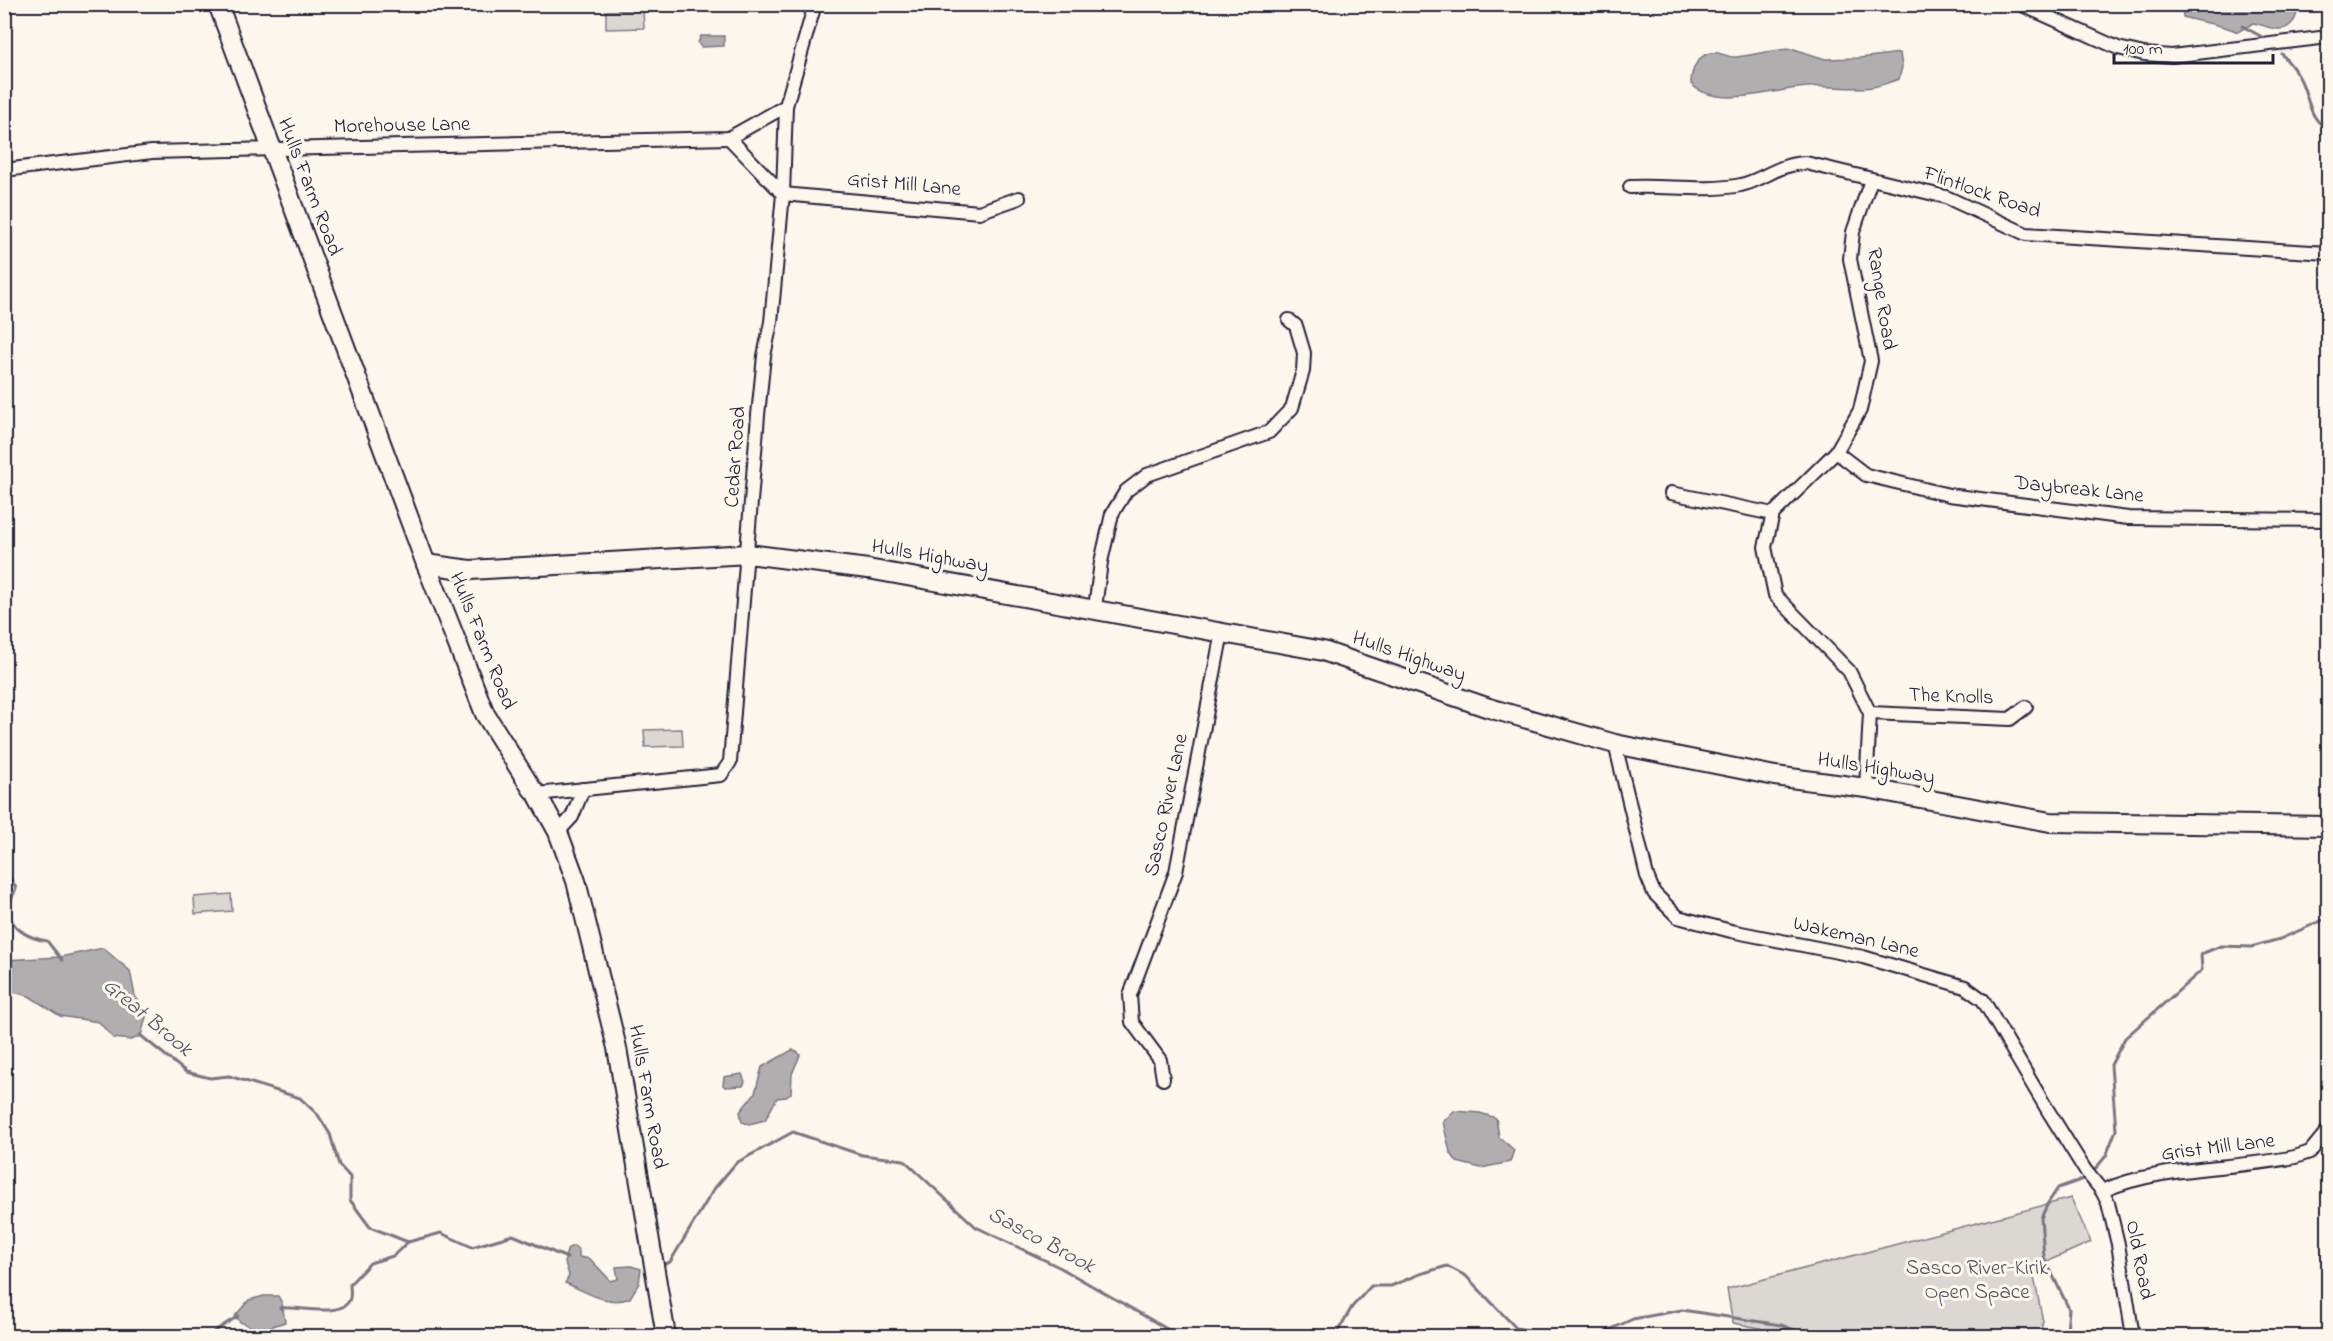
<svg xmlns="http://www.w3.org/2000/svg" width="2333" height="1341" viewBox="0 0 2333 1341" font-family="'Indie Flower',sans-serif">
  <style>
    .green { fill: #dbd8d3; stroke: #7e7d87; stroke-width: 1.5 }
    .water { fill: #b1aeb0; stroke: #787681; stroke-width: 1.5 }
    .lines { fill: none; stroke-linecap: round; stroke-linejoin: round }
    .stream { stroke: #787681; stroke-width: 3 }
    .street-casing { stroke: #22223b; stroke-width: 16 }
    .secondary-casing { stroke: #22223b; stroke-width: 22 }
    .street { stroke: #fbf7ec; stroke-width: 12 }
    .secondary { stroke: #fbf7ec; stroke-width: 18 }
    .labels { text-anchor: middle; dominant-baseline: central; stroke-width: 6; stroke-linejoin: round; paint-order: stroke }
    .street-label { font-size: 21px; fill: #22223b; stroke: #fbf7ec }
    .park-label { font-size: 21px; fill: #505061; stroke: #fbf7ec }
    .water-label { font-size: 22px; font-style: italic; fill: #545364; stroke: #fbf7ec }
  </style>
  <rect width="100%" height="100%" fill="#fbf7ec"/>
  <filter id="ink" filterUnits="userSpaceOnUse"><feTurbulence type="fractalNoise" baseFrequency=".0167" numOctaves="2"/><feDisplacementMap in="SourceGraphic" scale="12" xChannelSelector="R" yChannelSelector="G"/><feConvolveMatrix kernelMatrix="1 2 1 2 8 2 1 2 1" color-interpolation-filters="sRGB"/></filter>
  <g filter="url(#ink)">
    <g class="green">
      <polygon points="643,10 644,28 606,29 606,11"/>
      <polygon points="682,729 683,746 645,747 644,730"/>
      <polygon points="231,894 232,911 195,914 194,897"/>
      <polygon points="2071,1198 2091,1242 2032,1268 2043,1321 2040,1336 1774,1336 1760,1328 1733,1323 1727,1289"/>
    </g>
    <g class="water">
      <path d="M2296 4C2300 16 2291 30 2278 29 2270 29 2261 24 2253 23L2238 32C2221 24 2202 23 2183 17L2182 5Z"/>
      <polygon points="701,36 724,36 724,46 701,47 698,43"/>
      <path d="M1794 49 1825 59 1860 58 1900 53 1902 67 1899 79C1890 82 1881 86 1872 87 1851 90 1829 85 1807 87 1775 89 1717 110 1691 84 1691 69 1699 50 1718 53 1724 54 1730 58 1737 57 1756 55 1774 49 1794 49Z"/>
      <polygon points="103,948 130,971 135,996 147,1013 141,1036 131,1040 113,1038 99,1022 60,1016 29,996 5,990 5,960 60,957"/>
      <polygon points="792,1050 797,1051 800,1055 792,1074 791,1093 786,1097 777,1098 765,1120 749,1124 742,1122 740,1112 755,1093 762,1067"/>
      <polygon points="742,1074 745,1082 743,1086 725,1087 723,1085 724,1077"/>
      <polygon points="1454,1111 1480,1113 1496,1118 1499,1137 1514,1150 1510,1162 1481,1168 1457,1162 1450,1152 1443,1122"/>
      <path d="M574 1246 579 1250V1257L590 1259 611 1281 618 1279 616 1267 631 1266 641 1269 639 1283 630 1298C607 1307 586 1291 565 1283L569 1276C566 1262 562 1265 568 1248Z"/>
      <polygon points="264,1296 278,1296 282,1303 285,1322 273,1326 265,1333 240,1322 235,1316 249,1300"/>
    </g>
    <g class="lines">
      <g class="stream">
        <polyline points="2242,26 2264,38"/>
        <path d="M2282 54C2288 62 2297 71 2301 81 2309 97 2309 121 2328 128"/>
        <path d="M4 867 16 888 7 910C12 929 28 938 47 941L62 960"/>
        <polyline points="140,1035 186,1072 210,1078 229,1076 300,1098 318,1115 330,1134 339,1165 350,1177 350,1200 370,1227 408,1242"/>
        <polyline points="2091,1174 2106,1156 2116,1130 2111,1065 2125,1038 2202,970 2201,954 2221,946 2251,947 2280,939 2328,918"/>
        <polyline points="660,1266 670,1262 714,1189 736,1163 793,1132 862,1155 904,1160 976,1227 1061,1268 1174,1333 1177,1336"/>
        <path d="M280 1308C297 1306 345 1319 350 1298 351 1294 350 1288 350 1284L370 1263 393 1256 408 1242 441 1233 472 1247 513 1235 567 1258"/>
        <polyline points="207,1336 238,1316"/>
        <polyline points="1335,1336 1352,1307 1371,1286 1391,1286 1420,1274 1447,1266 1466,1276 1516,1328 1549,1334 1596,1336 1633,1319 1682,1310 1781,1325 1810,1336"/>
        <polyline points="2063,1336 2067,1331 2069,1309 2044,1257 2041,1218 2048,1203 2058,1188 2086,1178"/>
      </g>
      <defs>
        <g id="street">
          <polyline points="2020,4 2118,48 2144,54 2172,56 2328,37"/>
          <polyline points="729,138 783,194 979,212 1019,198"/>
          <polyline points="4,170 152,152 729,138 786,106"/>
          <path d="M1630 187C1665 185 1707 192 1741 185 1766 179 1777 164 1806 163L1946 197 2026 234 2328 253"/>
          <polyline points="1836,452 1866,475 1949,495 2128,518 2328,520"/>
          <polyline points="1671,493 1773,514"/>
          <polyline points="1095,608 1101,562 1112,514 1126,491 1147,475 1269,432 1292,408 1303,371 1304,353 1296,326 1289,320"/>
          <polyline points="1870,713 2010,719 2026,707"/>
          <polyline points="1615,744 1647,876 1654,893 1678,917 1731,931 1863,957 1965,987 1983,1000 2047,1109 2085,1170 2102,1191 2108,1203 2118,1244 2133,1336"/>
          <polyline points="1866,788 1870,713 1849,671 1775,595 1765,547 1773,514 1836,452 1860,410 1871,361 1850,259 1853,232 1871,180"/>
          <polyline points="537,794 721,775 730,762 758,415 764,356 771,322 783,194 786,106 815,4"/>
          <polyline points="558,832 572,817 583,789"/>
          <polyline points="1163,1079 1160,1060 1132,1022 1130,995 1176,872 1222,632"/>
          <path d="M2102 1191C2162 1165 2232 1170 2295 1157L2310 1152 2328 1130"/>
        </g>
        <g id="secondary">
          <polyline points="218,4 426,564 485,714 532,789 537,794 558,832 576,881 617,1048 666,1336"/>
          <polyline points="426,564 470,570 748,554 868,569 1323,651 1489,708 1615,744 1775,776 1866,788 2050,822 2328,826"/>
        </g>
      </defs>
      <use href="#street" class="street-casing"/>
      <use href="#secondary" class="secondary-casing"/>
      <use href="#street" class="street"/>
      <use href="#secondary" class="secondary"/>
    </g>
  </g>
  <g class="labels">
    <g class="street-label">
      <text transform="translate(402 126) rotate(-1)">Morehouse Lane</text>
      <text transform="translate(904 185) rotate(5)">Grist Mill Lane</text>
      <text transform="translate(309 187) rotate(69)">Hulls Farm Road</text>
      <text transform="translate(1982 193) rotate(19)">Flintlock Road</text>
      <text transform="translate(1881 299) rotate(81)">Range Road</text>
      <text transform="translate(736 457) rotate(-86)">Cedar Road</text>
      <text transform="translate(2079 490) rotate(6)">Daybreak Lane</text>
      <text transform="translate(930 557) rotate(10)">Hulls Highway</text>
      <text transform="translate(482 641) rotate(68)">Hulls Farm Road</text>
      <text transform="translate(1409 657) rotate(19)">Hulls Highway</text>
      <text transform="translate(1951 697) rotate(2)">The Knolls</text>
      <text transform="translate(1876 769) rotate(9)">Hulls Highway</text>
      <text transform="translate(1167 805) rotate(-78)">Sasco River Lane</text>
      <text transform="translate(1856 938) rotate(13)">Wakeman Lane</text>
      <text transform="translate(647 1097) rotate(80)">Hulls Farm Road</text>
      <text transform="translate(2218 1148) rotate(-7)">Grist Mill Lane</text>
      <text transform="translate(2139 1260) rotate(79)">Old Road</text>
    </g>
    <g class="park-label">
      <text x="1977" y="1269">Sasco River-Kirik<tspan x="1977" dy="24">Open Space</tspan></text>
    </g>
    <g class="water-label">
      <text transform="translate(147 1018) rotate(40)">Great Brook</text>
      <text transform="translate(1041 1241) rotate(28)">Sasco Brook</text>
    </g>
  </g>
  <rect width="2333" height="1341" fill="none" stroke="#fbf7ec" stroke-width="24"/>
  <rect x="12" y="12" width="2309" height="1317" fill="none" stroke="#22223b" stroke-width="2" filter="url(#ink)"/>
  <path d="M2114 54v9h159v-9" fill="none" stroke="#22223b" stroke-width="3"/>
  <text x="2123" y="54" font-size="18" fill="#22223b" stroke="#fbf7ec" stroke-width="4.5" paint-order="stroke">100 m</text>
</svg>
